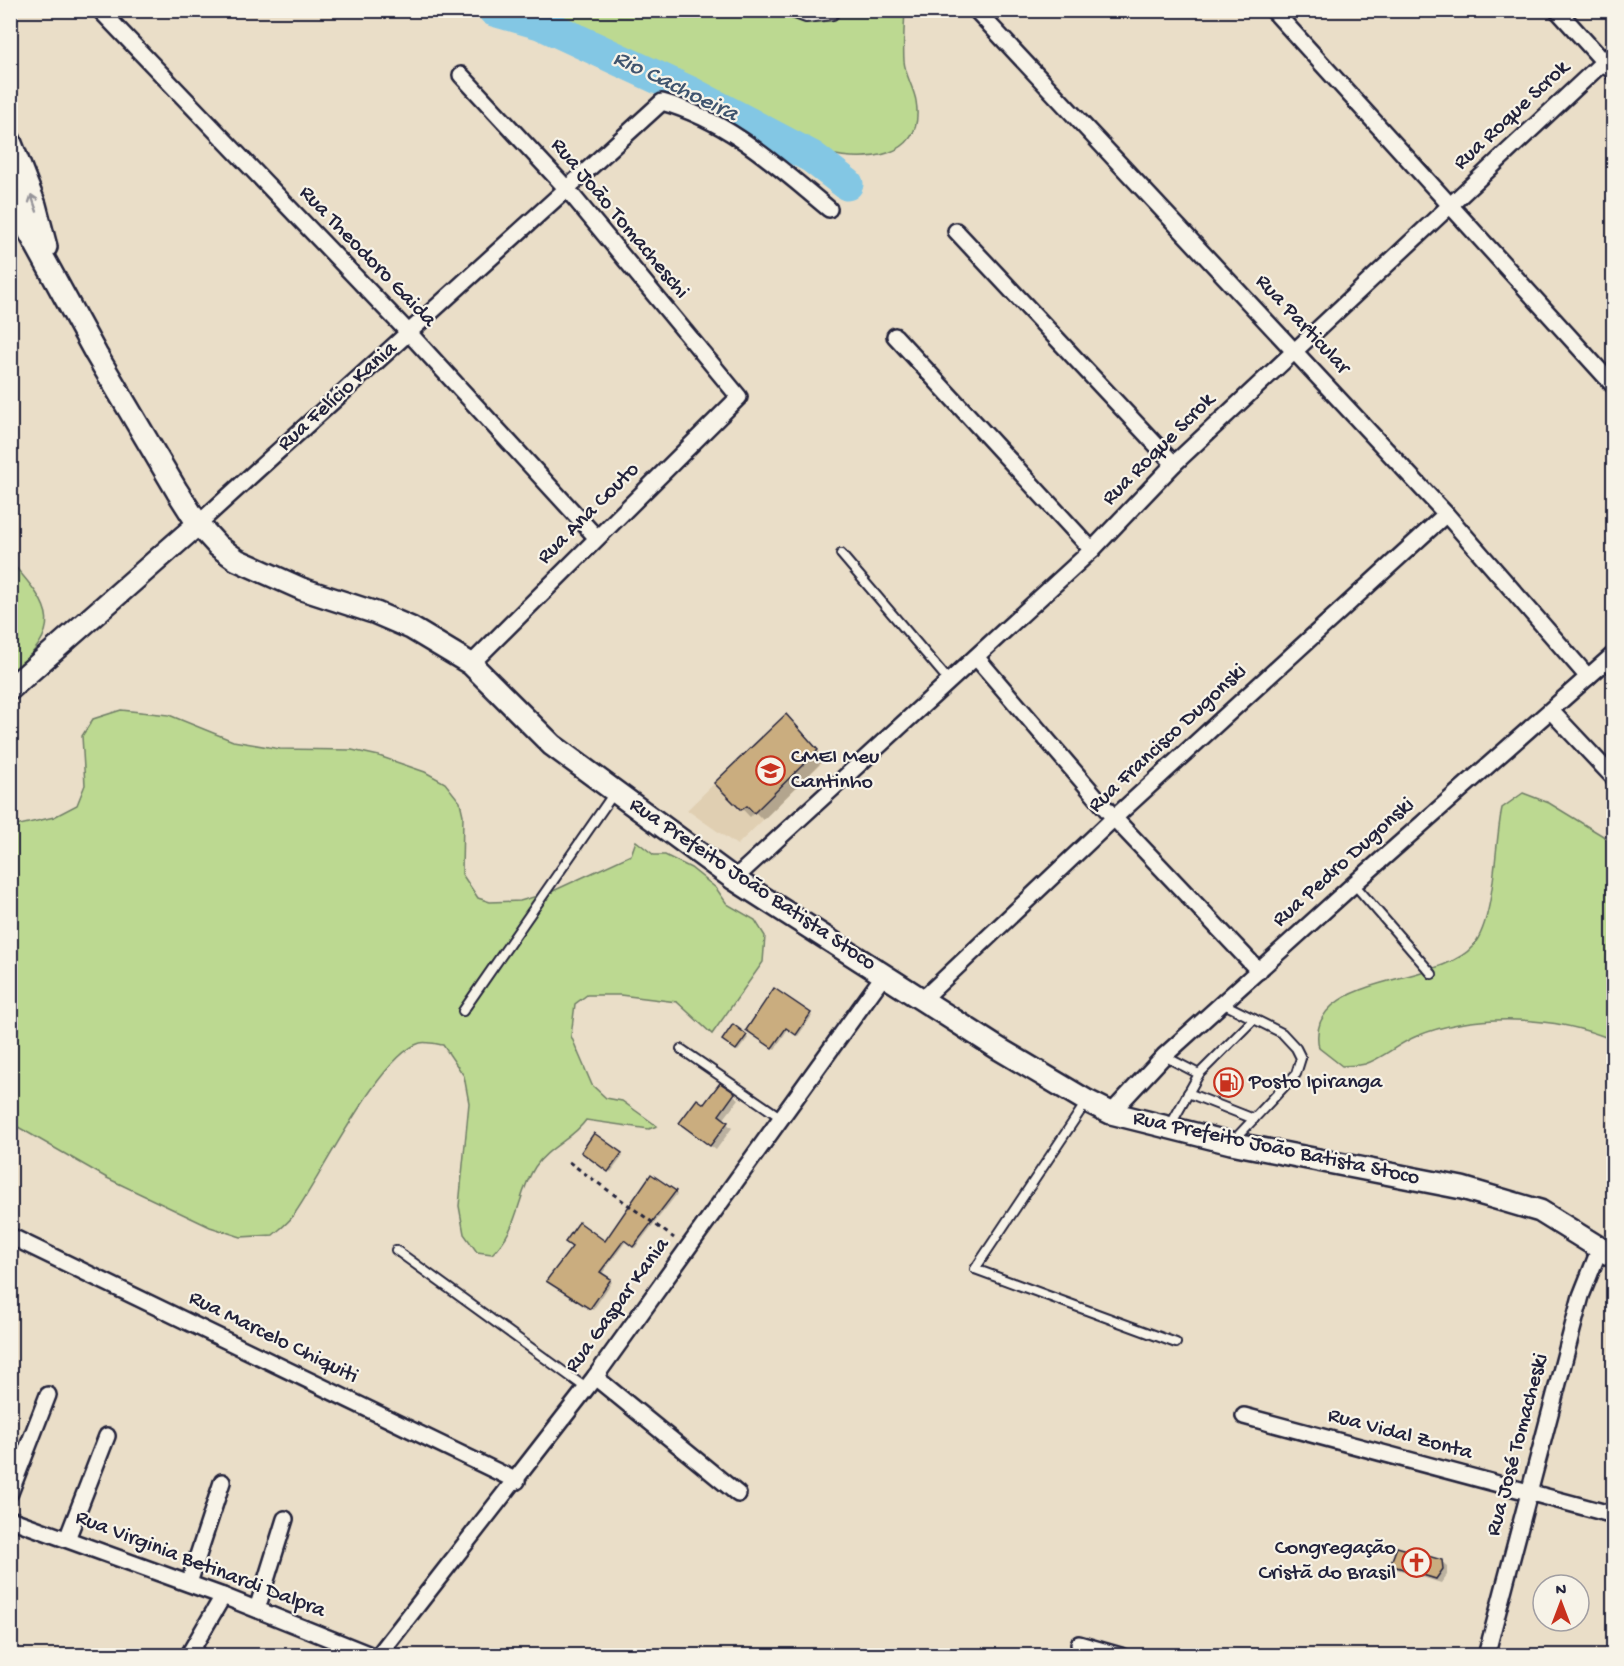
<svg xmlns="http://www.w3.org/2000/svg" width="1624" height="1666" viewBox="0 0 1624 1666" font-family="'Gochi Hand',sans-serif">
  <style>
    .built { fill: #e0cfb2 }
    .green { fill: #bcd991; stroke: #6f7e66; stroke-width: 1.5 }
    .shadow { fill: #0003 }
    .lines { fill: none; stroke-linecap: round; stroke-linejoin: round }
    .river { stroke: #83c7e4; stroke-width: 33 }
    .building { fill: #caad7f; stroke: #22223b; stroke-width: 1.5 }
    .lane-casing { stroke: #22223b; stroke-width: 12 }
    .street-casing { stroke: #22223b; stroke-width: 20 }
    .secondary-casing { stroke: #22223b; stroke-width: 26 }
    .path { stroke: #22223b; stroke-width: 3; stroke-dasharray: 4.5 4.5; stroke-linecap: butt }
    .lane { stroke: #f7f3e8; stroke-width: 8 }
    .street { stroke: #f7f3e8; stroke-width: 15 }
    .secondary { stroke: #f7f3e8; stroke-width: 21 }
    .oneway { stroke: #97959a }
    .labels { text-anchor: middle; dominant-baseline: central; stroke-width: 4.5; stroke-linejoin: round; paint-order: stroke }
    .street-label { font-size: 22px; fill: #22223b; stroke: #f7f3e8 }
    .poi-label { font-size: 22px; fill: #22223b; stroke: #f7f3e8; text-anchor: start }
    .water-label { font-size: 24px; font-style: italic; fill: #3f546e; stroke: #f7f3e8 }
  </style>
  <rect width="100%" height="100%" fill="#eadec8"/>
  <filter id="ink" filterUnits="userSpaceOnUse"><feTurbulence type="fractalNoise" baseFrequency=".0167" numOctaves="2"/><feDisplacementMap in="SourceGraphic" scale="12" xChannelSelector="R" yChannelSelector="G"/><feConvolveMatrix kernelMatrix="1 2 1 2 8 2 1 2 1" color-interpolation-filters="sRGB"/></filter>
  <g filter="url(#ink)">
    <polygon class="built" points="786,714 826,759 737,845 687,810"/>
    <g class="green">
      <path d="M534 11H905C904 27 903 45 904 61 905 75 914 88 916 101 926 160 865 162 825 153Z"/>
      <path d="M11 562C54 610 63 628 11 674Z"/>
      <path d="M121 710 169 715 233 741 280 749 352 750 379 756 425 772 445 783 460 802 463 815 462 874 478 898 490 902 520 901 551 892 631 855 636 841 654 855H665L691 868 716 888 727 904 755 920 765 936 763 962 712 1034 677 1002 620 995H587L575 1004 571 1036 592 1085 606 1098 622 1101 657 1126 649 1129 586 1120C573 1139 548 1147 535 1167 516 1196 520 1228 492 1254L477 1252 464 1234 459 1206 469 1103 464 1076 443 1045C436 1044 426 1041 420 1043 379 1055 320 1179 293 1216 288 1223 280 1229 273 1235L241 1237 210 1227 107 1178 11 1123V827L54 817 77 805 85 785 82 736 93 719Z"/>
      <path d="M1523 793 1549 803 1613 842V1040C1555 1016 1477 1012 1417 1036 1399 1043 1383 1058 1365 1064 1358 1066 1349 1065 1342 1066L1319 1048C1303 973 1439 987 1473 946 1496 918 1494 845 1502 808Z"/>
    </g>
    <g class="shadow">
      <polygon points="794,723 825,759 763,820 755,812 750,817 717,783"/>
      <polygon points="810,1014 812,1016 798,1036 788,1029 775,1049 750,1032"/>
      <polygon points="746,1036 748,1038 738,1051 726,1042"/>
      <polygon points="720,1085 739,1099 723,1120 732,1128 716,1150 686,1127"/>
      <polygon points="584,1154 621,1154 623,1156 611,1172"/>
      <polygon points="652,1176 677,1194 635,1248 626,1241 602,1274 612,1282 593,1310 550,1283 605,1243"/>
      <polygon points="1441,1561 1447,1566 1447,1575 1441,1583 1397,1569 1392,1565"/>
    </g>
    <g class="lines">
      <polyline class="river" points="494,10 540,23 693,94 812,157 847,184"/>
    </g>
    <g class="building">
      <polygon points="786,714 818,750 754,813 747,806 741,810 714,783"/>
      <polygon points="774,988 811,1013 796,1035 786,1028 772,1048 746,1030"/>
      <polygon points="733,1024 747,1035 736,1050 722,1040"/>
      <polygon points="720,1083 735,1093 719,1115 728,1122 710,1146 679,1123 697,1099 704,1104"/>
      <polygon points="594,1133 622,1153 608,1172 581,1152"/>
      <polygon points="651,1174 676,1191 633,1247 624,1240 600,1272 611,1279 590,1309 546,1281 572,1247 565,1242 579,1222 605,1241"/>
      <polygon points="1397,1547 1442,1560 1443,1569 1436,1579 1390,1565"/>
    </g>
    <g class="lines">
      <defs>
        <g id="lane">
          <polyline points="784,10 806,18 833,15 837,10"/>
          <polyline points="841,554 950,682"/>
          <polyline points="1354,884 1432,974"/>
          <polyline points="1224,1004 1282,1033 1296,1048 1301,1058 1296,1074 1234,1140"/>
          <polyline points="463,1011 614,793"/>
          <polyline points="681,1049 780,1117"/>
          <polyline points="1164,1056 1199,1074"/>
          <polyline points="1188,1093 1254,1119"/>
          <polyline points="1087,1101 975,1269 1176,1343"/>
          <polyline points="1170,1126 1199,1074 1254,1019"/>
          <polyline points="396,1250 586,1388"/>
        </g>
        <g id="street">
          <polyline points="100,10 409,333 597,538"/>
          <polyline points="976,10 1446,514 1588,677"/>
          <polyline points="1273,10 1614,386"/>
          <polyline points="1557,10 1614,73"/>
          <polyline points="461,75 567,189 739,397 471,664"/>
          <polyline points="956,231 1174,464"/>
          <polyline points="895,336 1092,550"/>
          <path d="M198 524 662 102C728 120 777 166 829 209"/>
          <polyline points="976,657 1114,818 1259,971"/>
          <polyline points="1551,711 1614,778"/>
          <polyline points="734,879 1092,550 1174,464 1614,52"/>
          <polyline points="923,999 1114,818 1446,514"/>
          <polyline points="1111,1113 1164,1056 1354,884 1614,654"/>
          <polyline points="10,1236 517,1481"/>
          <polyline points="595,1377 738,1494"/>
          <polyline points="1244,1416 1614,1515"/>
          <polyline points="10,1493 48,1395"/>
          <polyline points="10,1519 223,1596 373,1656"/>
          <polyline points="67,1539 107,1436"/>
          <polyline points="189,1583 222,1482"/>
          <polyline points="257,1609 285,1519"/>
          <polyline points="1079,1644 1121,1656"/>
          <polyline points="188,1656 223,1596"/>
          <polyline points="378,1656 595,1377 884,975"/>
          <polyline points="1486,1656 1581,1296 1600,1248"/>
        </g>
        <g id="secondary">
          <polyline points="10,141 35,205 46,247"/>
          <polyline points="10,197 96,354 177,491 198,524 218,546 237,560 302,589 376,613 411,628 471,664 552,745 734,879 996,1047 1087,1101 1111,1113 1231,1143 1462,1188 1540,1211 1614,1257"/>
          <polyline points="10,689 198,524"/>
        </g>
      </defs>
      <use href="#lane" class="lane-casing"/>
      <use href="#street" class="street-casing"/>
      <use href="#secondary" class="secondary-casing"/>
      <polyline class="path" points="569,1162 674,1238"/>
      <use href="#lane" class="lane"/>
      <use href="#street" class="street"/>
      <use href="#secondary" class="secondary"/>
    </g>
    <defs><path id="oneway-shaft" d="M-6 0H5M1.5-3L5.5 0L1.5 3" fill="none" stroke-width="1.6" stroke-linecap="round" stroke-linejoin="round" transform="scale(1.5)"/></defs>
    <use class="oneway" href="#oneway-shaft" transform="translate(34 203) rotate(-109)"/>
  </g>
  <defs>
    <symbol id="school-ring" viewBox="-11 -11 22 22"><circle r="9.5" fill="#f7f3e8" stroke="#c8321e" stroke-width="1.5"/><path d="M0-5L7-2L0 1L-7-2ZM-4 1L0 2.5L4 1V4Q0 6-4 4Z" fill="#c8321e"/></symbol>
    <symbol id="fuel-ring" viewBox="-11 -11 22 22"><circle r="9.5" fill="#f7f3e8" stroke="#c8321e" stroke-width="1.5"/><path d="M-5.5-6h7V0h2V4h1.3V-2.5L3-4.5l.8-.8L6-3V5H2.5V1h-1V6h-7ZM-4.2-4.7v3.2H.2V-4.7Z" fill="#c8321e"/></symbol>
    <symbol id="church-ring" viewBox="-11 -11 22 22"><circle r="9.5" fill="#f7f3e8" stroke="#c8321e" stroke-width="1.5"/><path d="M-1.2-6h2.4v3.5h3.3v2.4h-3.3V6h-2.4V-.1h-3.3v-2.4h3.3Z" fill="#c8321e"/></symbol>
  </defs>
  <g fill-rule="evenodd">
    <use href="#school-ring" x="754" y="754" width="33" height="33"/>
    <use href="#fuel-ring" x="1212" y="1066" width="33" height="33"/>
    <use href="#church-ring" x="1400" y="1546" width="33" height="33"/>
  </g>
  <g class="labels">
    <g class="street-label">
      <text transform="translate(1512 116) rotate(-43)">Rua Roque Scrok</text>
      <text transform="translate(619 219) rotate(50)">Rua João Tomacheschi</text>
      <text transform="translate(367 257) rotate(46)">Rua Theodoro Gaida</text>
      <text transform="translate(1302 325) rotate(47)">Rua Particular</text>
      <text transform="translate(338 397) rotate(-42)">Rua Felício Kania</text>
      <text transform="translate(1159 450) rotate(-45)">Rua Roque Scrok</text>
      <text transform="translate(589 514) rotate(-45)">Rua Ana Couto</text>
      <text transform="translate(1168 739) rotate(-43)">Rua Francisco Dugonski</text>
      <text transform="translate(1344 863) rotate(-42)">Rua Pedro Dugonski</text>
      <text transform="translate(752 885) rotate(34)">Rua Prefeito João Batista Stoco</text>
      <text transform="translate(1276 1149) rotate(12)">Rua Prefeito João Batista Stoco</text>
      <text transform="translate(618 1306) rotate(-54)">Rua Gaspar Kania</text>
      <text transform="translate(273 1338) rotate(26)">Rua Marcelo Chiquiti</text>
      <text transform="translate(1400 1435) rotate(15)">Rua Vidal Zonta</text>
      <text transform="translate(1518 1445) rotate(-75)">Rua José Tomacheski</text>
      <text transform="translate(200 1565) rotate(21)">Rua Virginia Betinardi Dalpra</text>
    </g>
    <g class="poi-label">
      <text x="791" y="758">CMEI Meu<tspan x="791" dy="25">Cantinho</tspan></text>
      <text x="1249" y="1083">Posto Ipiranga</text>
      <text x="1396" y="1549" text-anchor="end">Congregação<tspan x="1396" dy="25">Cristã do Brasil</tspan></text>
    </g>
    <g class="water-label">
      <text transform="translate(675 87) rotate(26)">Rio Cachoeira</text>
    </g>
  </g>
  <rect width="1624" height="1666" fill="none" stroke="#f7f3e8" stroke-width="36"/>
  <rect x="18" y="18" width="1588" height="1630" fill="none" stroke="#22223b" stroke-width="2" filter="url(#ink)"/>
  <g transform="translate(1561 1603)"><circle r="28" fill="#f7f3e8" stroke="#a29fa3" stroke-width="1.5"/>
  <path d="M0-4.5L10 22L0 15L-10 22Z" fill="#c8321e"/>
  <text y="-9" font-size="16" font-weight="bold" text-anchor="middle" fill="#22223b">N</text>
  </g>
</svg>
